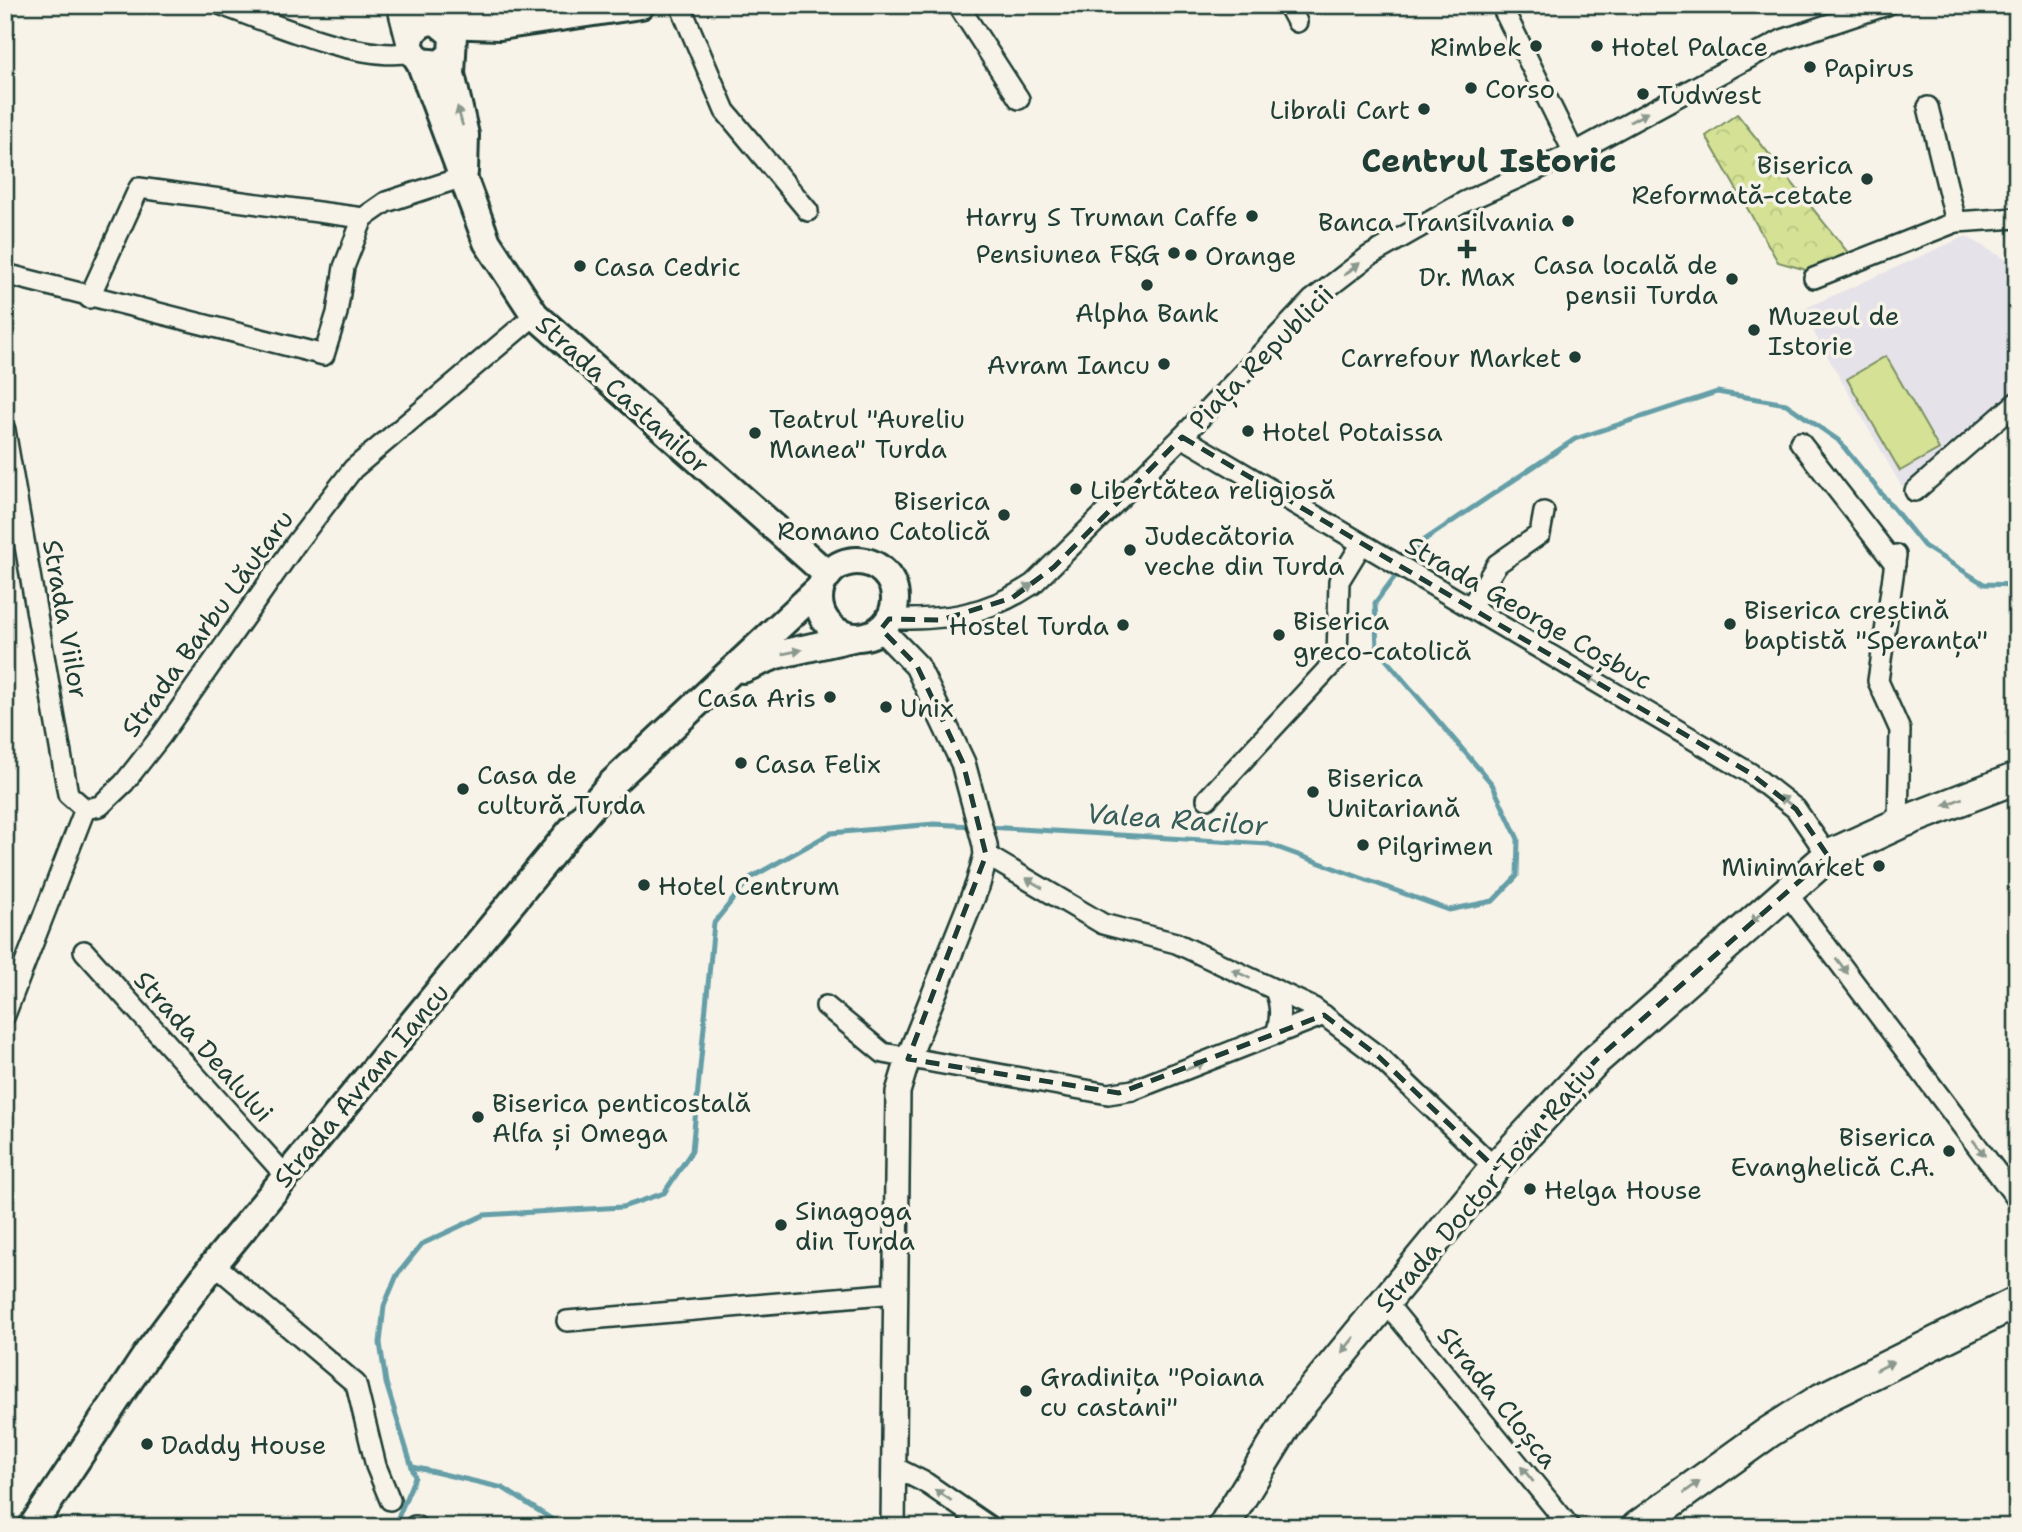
<svg xmlns="http://www.w3.org/2000/svg" width="2022" height="1532" viewBox="0 0 2022 1532" font-family="'Shantell Sans',sans-serif">
  <style>
    .built { fill: #e6e2e9 }
    .forest { fill: url(#forest-crowns); stroke: #7a9064; stroke-width: 2 }
    .garden { fill: #d5e295; stroke: #7a9064; stroke-width: 2 }
    .lines { fill: none; stroke-linecap: round; stroke-linejoin: round }
    .stream { stroke: #659ea7; stroke-width: 5 }
    .minor-casing { stroke: #1f3d34; stroke-width: 24 }
    .tertiary-casing { stroke: #1f3d34; stroke-width: 28 }
    .secondary-casing { stroke: #1f3d34; stroke-width: 32 }
    .primary-casing { stroke: #1f3d34; stroke-width: 35 }
    .minor { stroke: #f7f3e8; stroke-width: 19 }
    .tertiary { stroke: #f7f3e8; stroke-width: 23 }
    .secondary { stroke: #f7f3e8; stroke-width: 26 }
    .primary { stroke: #f7f3e8; stroke-width: 30 }
    .oneway { fill: #8b988e }
    .marked { fill: none; stroke: #1f3d34; stroke-width: 5; stroke-dasharray: 14 9; stroke-linejoin: round }
    .poi-dot { fill: #1f3d34; stroke: #f7f3e8; stroke-width: 2.5 }
    .labels { text-anchor: middle; dominant-baseline: central; stroke-width: 7; stroke-linejoin: round; paint-order: stroke }
    .poi-label { font-size: 26px; fill: #1f3d34; stroke: #f7f3e8; text-anchor: start }
    .street-label { font-size: 26px; fill: #1f3d34; stroke: #f7f3e8 }
    .water-label { font-size: 28px; font-style: italic; fill: #365d5a; stroke: #f7f3e8 }
    .district-label { font-size: 33px; font-weight: bold; fill: #1f3d34; stroke: #f7f3e8 }
  </style>
  <defs>
    <pattern id="forest-crowns" width="20" height="18" patternUnits="userSpaceOnUse" patternTransform="scale(1.75)"><rect width="20" height="18" fill="#d5e295"/><path d="M2 6a3 3 0 1 1 6 0M12 15a3 3 0 1 1 6 0" fill="none" stroke="#b6c381"/></pattern>
  </defs>
  <rect width="100%" height="100%" fill="#f7f3e8"/>
  <filter id="ink" filterUnits="userSpaceOnUse"><feTurbulence type="fractalNoise" baseFrequency=".0143" numOctaves="2"/><feDisplacementMap in="SourceGraphic" scale="14" xChannelSelector="R" yChannelSelector="G"/><feConvolveMatrix kernelMatrix="1 2 1 2 8 2 1 2 1" color-interpolation-filters="sRGB"/></filter>
  <g filter="url(#ink)">
    <polygon class="built" points="1966,236 2017,266 2017,391 1902,487 1801,310"/>
    <polygon class="forest" points="1737,114 1854,260 1814,278 1803,269 1778,262 1706,136"/>
    <polygon class="garden" points="1886,356 1939,449 1900,471 1847,379"/>
    <g class="lines">
      <g class="stream">
        <polyline points="987,827 1268,844 1449,910 1493,901 1517,876 1518,839 1492,784 1377,649 1375,603 1420,543 1575,439 1717,392 1786,404 1838,440 1924,546 1984,584 2017,585"/>
        <polyline points="413,1467 503,1488 564,1527"/>
        <polyline points="394,1527 415,1477 386,1383 380,1343 384,1306 397,1275 422,1244 484,1215 623,1207 664,1193 692,1151 714,923 750,878 831,833 934,824 973,826"/>
      </g>
      <defs>
        <g id="minor">
          <path d="M222 5C270 23 363 63 411 52"/>
          <polyline points="680,5 725,111 808,211"/>
          <polyline points="958,5 1019,99"/>
          <polyline points="1288,5 1297,22"/>
          <polyline points="1501,5 1574,153"/>
          <polyline points="1928,107 1956,222"/>
          <polyline points="5,274 324,355 337,313 344,267 363,218"/>
          <polyline points="1814,278 1956,222 2017,218"/>
          <polyline points="89,298 139,188 363,218 386,202 463,177"/>
          <polyline points="5,430 68,794 85,809"/>
          <polyline points="1182,437 1750,773 1796,809 1828,856"/>
          <polyline points="1800,442 1895,564"/>
          <polyline points="1915,491 2017,402"/>
          <polyline points="1896,555 1878,681 1900,730 1898,824"/>
          <polyline points="1470,608 1497,564 1540,534 1544,512"/>
          <path d="M889 619C945 620 985 616 1033 584L1182 437 1312 300 1369 256 1464 202 1574 153 1782 40 1887 5"/>
          <polyline points="1207,799 1337,659 1339,581 1361,545"/>
          <polyline points="85,809 100,806 124,783 161,736 297,542 353,469 535,315"/>
          <polyline points="986,855 1103,924 1176,943 1314,1008 1378,1056 1495,1168"/>
          <polyline points="1786,892 2017,1199"/>
          <polyline points="84,951 285,1175"/>
          <path d="M1275 990C1281 1006 1281 1018 1276 1034"/>
          <polyline points="826,1006 883,1053 1108,1094 1133,1090 1324,1015"/>
          <polyline points="5,1015 85,809"/>
          <polyline points="214,1264 356,1384 376,1466 390,1500"/>
          <polyline points="1384,1300 1570,1527"/>
          <polyline points="567,1321 896,1293"/>
          <polyline points="894,1467 926,1483 990,1527"/>
          <polyline points="415,1526 417,1527"/>
        </g>
        <g id="tertiary">
          <polyline points="399,5 409,44"/>
          <polyline points="421,5 436,21"/>
          <polyline points="881,629 917,666 963,763 985,845 986,855 978,884 908,1059 898,1092 893,1527"/>
        </g>
        <g id="secondary">
          <polyline points="443,24 500,26 641,5"/>
          <path d="M451 55 440 64 420 62 410 48C409 31 419 21 436 21L453 35 451 74 465 135 464 172"/>
          <polyline points="420,62 487,242 535,315 828,575"/>
          <circle cx="857" cy="599" r="38"/>
          <polyline points="743,669 776,655 857,637"/>
          <polyline points="32,1527 149,1351 214,1264 569,833 611,784 820,588"/>
        </g>
        <g id="primary">
          <polyline points="1223,1527 1292,1415 1495,1168 1596,1060 1828,856 1898,824 2017,778"/>
          <polyline points="1637,1527 1769,1432 1821,1399 2017,1302"/>
        </g>
      </defs>
      <use href="#minor" class="minor-casing"/>
      <use href="#tertiary" class="tertiary-casing"/>
      <use href="#secondary" class="secondary-casing"/>
      <use href="#primary" class="primary-casing"/>
      <use href="#minor" class="minor"/>
      <use href="#tertiary" class="tertiary"/>
      <use href="#secondary" class="secondary"/>
      <use href="#primary" class="primary"/>
    </g>
    <defs><path id="oneway-solid" d="M-6-.8H1V-3.2L6.5 0L1 3.2V.8H-6Z" transform="scale(1.75)"/></defs>
    <g class="oneway">
      <use href="#oneway-solid" transform="translate(460 116) rotate(-105)"/>
      <use href="#oneway-solid" transform="translate(1639 117) rotate(-29)"/>
      <use href="#oneway-solid" transform="translate(1352 269) rotate(-38)"/>
      <use href="#oneway-solid" transform="translate(1025 589) rotate(-35)"/>
      <use href="#oneway-solid" transform="translate(792 652) rotate(-12)"/>
      <use href="#oneway-solid" transform="translate(1595 681) rotate(-150)"/>
      <use href="#oneway-solid" transform="translate(1787 802) rotate(-141)"/>
      <use href="#oneway-solid" transform="translate(1953 802) rotate(158)"/>
      <use href="#oneway-solid" transform="translate(1034 883) rotate(-149)"/>
      <use href="#oneway-solid" transform="translate(1758 916) rotate(138)"/>
      <use href="#oneway-solid" transform="translate(1842 966) rotate(53)"/>
      <use href="#oneway-solid" transform="translate(1241 974) rotate(-155)"/>
      <use href="#oneway-solid" transform="translate(1195 1066) rotate(-22)"/>
      <use href="#oneway-solid" transform="translate(975 1070) rotate(10)"/>
      <use href="#oneway-solid" transform="translate(1979 1148) rotate(53)"/>
      <use href="#oneway-solid" transform="translate(1348 1345) rotate(129)"/>
      <use href="#oneway-solid" transform="translate(1885 1366) rotate(-27)"/>
      <use href="#oneway-solid" transform="translate(1527 1474) rotate(-129)"/>
      <use href="#oneway-solid" transform="translate(1692 1487) rotate(-36)"/>
      <use href="#oneway-solid" transform="translate(943 1495) rotate(-146)"/>
    </g>
  </g>
  <path class="marked" d="M1182 437 1750 773 1796 809 1828 856 1596 1060 1495 1168 1378 1056 1324 1015 1119 1093 908 1059 986 855 963 763 917 666 881 629 889 619 941 620 1012 598 1054 567Z"/>
  <g class="poi-dot">
    <circle cx="1536" cy="46" r="7"/>
    <circle cx="1597" cy="46" r="7"/>
    <circle cx="1810" cy="67" r="7"/>
    <circle cx="1471" cy="88" r="7"/>
    <circle cx="1643" cy="94" r="7"/>
    <circle cx="1424" cy="109" r="7"/>
    <circle cx="1867" cy="179" r="7"/>
    <circle cx="1252" cy="216" r="7"/>
    <circle cx="1568" cy="221" r="7"/>
    <path d="M1463.5 238.5h7v7h7v7h-7v7h-7v-7h-7v-7h7z"/>
    <circle cx="1174" cy="253" r="7"/>
    <circle cx="1191" cy="255" r="7"/>
    <circle cx="580" cy="266" r="7"/>
    <circle cx="1732" cy="279" r="7"/>
    <circle cx="1147" cy="285" r="7"/>
    <circle cx="1754" cy="330" r="7"/>
    <circle cx="1575" cy="357" r="7"/>
    <circle cx="1164" cy="364" r="7"/>
    <circle cx="1248" cy="431" r="7"/>
    <circle cx="755" cy="433" r="7"/>
    <circle cx="1076" cy="489" r="7"/>
    <circle cx="1004" cy="515" r="7"/>
    <circle cx="1130" cy="550" r="7"/>
    <circle cx="1730" cy="624" r="7"/>
    <circle cx="1123" cy="625" r="7"/>
    <circle cx="1279" cy="635" r="7"/>
    <circle cx="830" cy="697" r="7"/>
    <circle cx="886" cy="707" r="7"/>
    <circle cx="741" cy="763" r="7"/>
    <circle cx="463" cy="789" r="7"/>
    <circle cx="1313" cy="792" r="7"/>
    <circle cx="1363" cy="845" r="7"/>
    <circle cx="1879" cy="866" r="7"/>
    <circle cx="644" cy="885" r="7"/>
    <circle cx="478" cy="1117" r="7"/>
    <circle cx="1949" cy="1151" r="7"/>
    <circle cx="1530" cy="1189" r="7"/>
    <circle cx="781" cy="1225" r="7"/>
    <circle cx="1026" cy="1391" r="7"/>
    <circle cx="147" cy="1444" r="7"/>
  </g>
  <g class="labels">
    <g class="poi-label">
      <text x="1522" y="46" text-anchor="end">Rimbek</text>
      <text x="1611" y="46">Hotel Palace</text>
      <text x="1824" y="67">Papirus</text>
      <text x="1485" y="88">Corso</text>
      <text x="1657" y="94">Tudwest</text>
      <text x="1410" y="109" text-anchor="end">Librali Cart</text>
      <text x="1853" y="164" text-anchor="end">Biserica<tspan x="1853" dy="30">Reformată-cetate</tspan></text>
      <text x="1238" y="216" text-anchor="end">Harry S Truman Caffe</text>
      <text x="1554" y="221" text-anchor="end">Banca Transilvania</text>
      <text x="1160" y="253" text-anchor="end">Pensiunea F&amp;G</text>
      <text x="1205" y="255">Orange</text>
      <text x="1718" y="264" text-anchor="end">Casa locală de<tspan x="1718" dy="30">pensii Turda</tspan></text>
      <text x="594" y="266">Casa Cedric</text>
      <text x="1467" y="276" text-anchor="middle">Dr. Max</text>
      <text x="1147" y="312" text-anchor="middle">Alpha Bank</text>
      <text x="1768" y="315">Muzeul de<tspan x="1768" dy="30">Istorie</tspan></text>
      <text x="1561" y="357" text-anchor="end">Carrefour Market</text>
      <text x="1150" y="364" text-anchor="end">Avram Iancu</text>
      <text x="769" y="418">Teatrul "Aureliu<tspan x="769" dy="30">Manea" Turda</tspan></text>
      <text x="1262" y="431">Hotel Potaissa</text>
      <text x="1090" y="489">Libertătea religiosă</text>
      <text x="990" y="500" text-anchor="end">Biserica<tspan x="990" dy="30">Romano Catolică</tspan></text>
      <text x="1144" y="535">Judecătoria<tspan x="1144" dy="30">veche din Turda</tspan></text>
      <text x="1744" y="609">Biserica creștină<tspan x="1744" dy="30">baptistă "Speranța"</tspan></text>
      <text x="1293" y="620">Biserica<tspan x="1293" dy="30">greco-catolică</tspan></text>
      <text x="1109" y="625" text-anchor="end">Hostel Turda</text>
      <text x="816" y="697" text-anchor="end">Casa Aris</text>
      <text x="900" y="707">Unix</text>
      <text x="755" y="763">Casa Felix</text>
      <text x="477" y="774">Casa de<tspan x="477" dy="30">cultură Turda</tspan></text>
      <text x="1327" y="777">Biserica<tspan x="1327" dy="30">Unitariană</tspan></text>
      <text x="1377" y="845">Pilgrimen</text>
      <text x="1865" y="866" text-anchor="end">Minimarket</text>
      <text x="658" y="885">Hotel Centrum</text>
      <text x="492" y="1102">Biserica penticostală<tspan x="492" dy="30">Alfa și Omega</tspan></text>
      <text x="1935" y="1136" text-anchor="end">Biserica<tspan x="1935" dy="30">Evanghelică C.A.</tspan></text>
      <text x="1544" y="1189">Helga House</text>
      <text x="795" y="1210">Sinagoga<tspan x="795" dy="30">din Turda</tspan></text>
      <text x="1040" y="1376">Gradinița "Poiana<tspan x="1040" dy="30">cu castani"</tspan></text>
      <text x="161" y="1444">Daddy House</text>
    </g>
    <g class="street-label">
      <text transform="translate(1261 357) rotate(-45)">Piața Republicii</text>
      <text transform="translate(623 394) rotate(42)">Strada Castanilor</text>
      <text transform="translate(1529 612) rotate(30)">Strada George Coșbuc</text>
      <text transform="translate(66 619) rotate(80)">Strada Viilor</text>
      <text transform="translate(207 623) rotate(-54)">Strada Barbu Lăutaru</text>
      <text transform="translate(204 1046) rotate(48)">Strada Dealului</text>
      <text transform="translate(361 1085) rotate(-50)">Strada Avram Iancu</text>
      <text transform="translate(1485 1187) rotate(-49)">Strada Doctor Ioan Rațiu</text>
      <text transform="translate(1498 1397) rotate(51)">Strada Cloșca</text>
    </g>
    <g class="water-label">
      <text transform="translate(1177 819) rotate(4)">Valea Racilor</text>
    </g>
    <g class="district-label">
      <text x="1489" y="160">Centrul Istoric</text>
    </g>
  </g>
  <rect width="2022" height="1532" fill="none" stroke="#f7f3e8" stroke-width="28"/>
  <rect x="14" y="14" width="1994" height="1504" fill="none" stroke="#1f3d34" stroke-width="2.5" filter="url(#ink)"/>
</svg>
